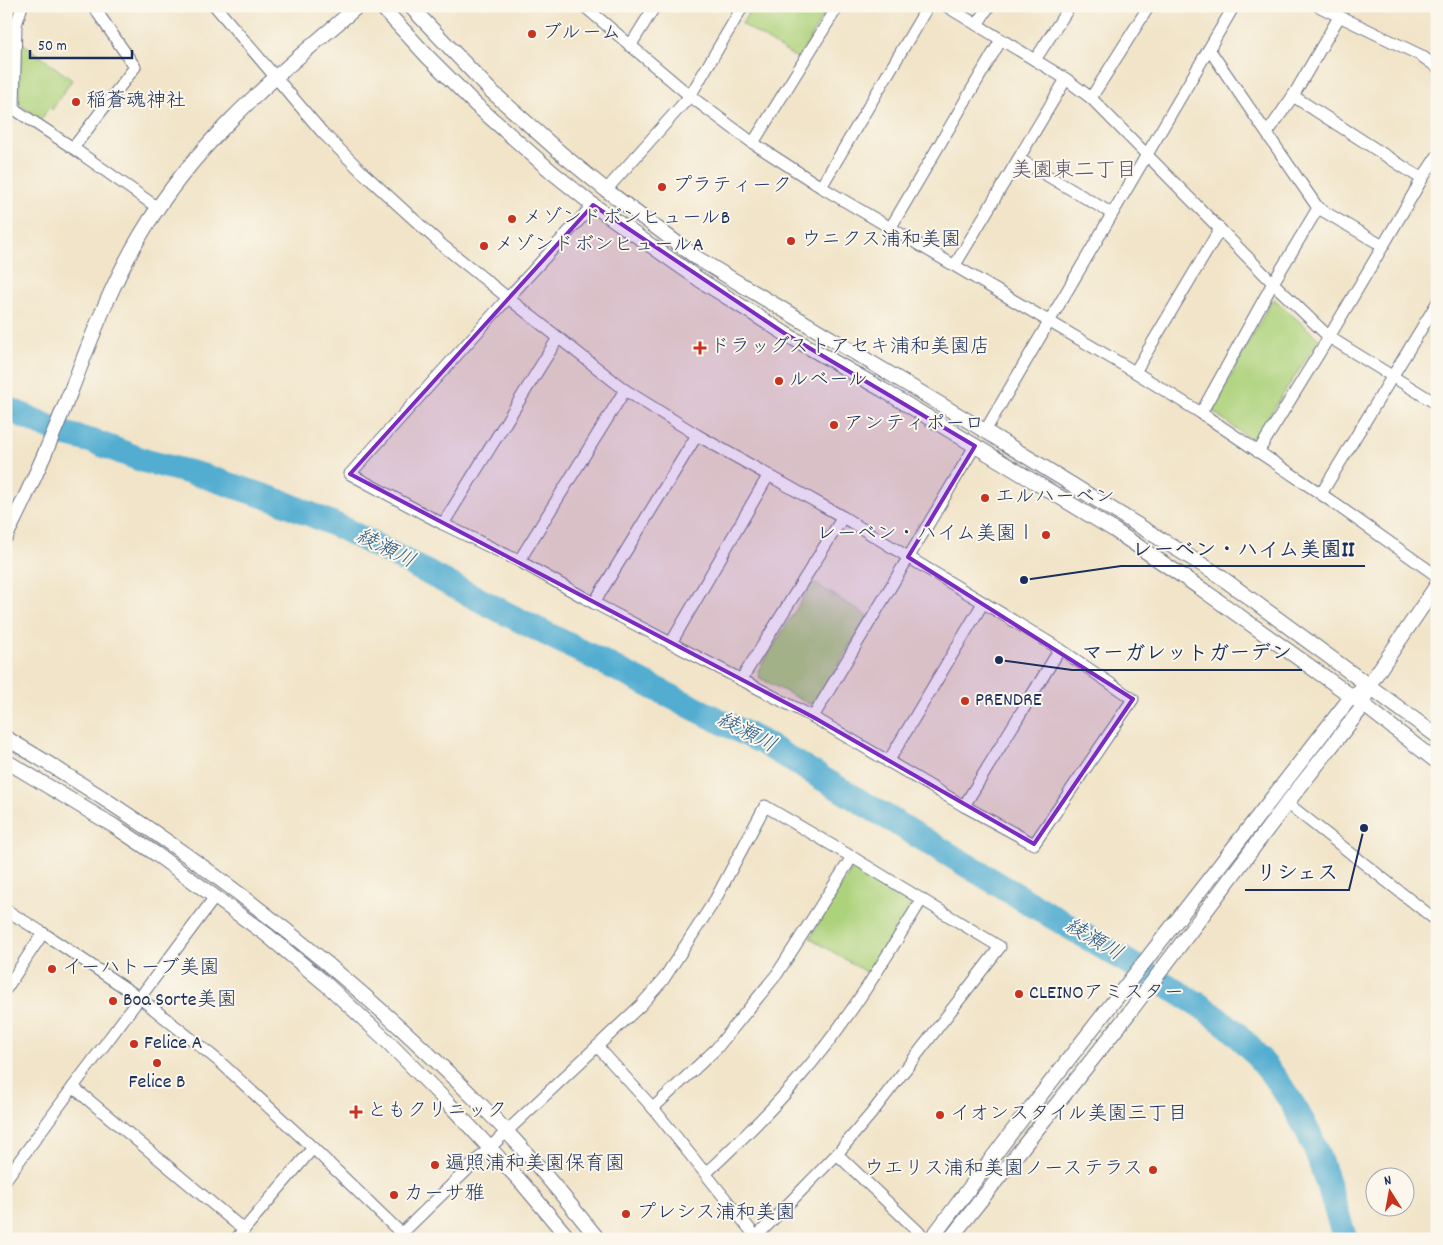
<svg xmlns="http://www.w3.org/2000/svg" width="1443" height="1245" viewBox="0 0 1443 1245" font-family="Dekko,'Klee One',sans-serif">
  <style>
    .green { fill: #add27b; stroke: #64806c }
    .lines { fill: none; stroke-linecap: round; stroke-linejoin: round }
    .river { stroke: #53add1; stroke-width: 25 }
    .minor-casing { stroke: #666e83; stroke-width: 13 }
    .tertiary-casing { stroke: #666e83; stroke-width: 16 }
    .minor { stroke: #fff; stroke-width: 11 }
    .tertiary { stroke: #fff; stroke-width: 14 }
    .marked { fill: #7b2cbf; fill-opacity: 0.2; stroke: #7b2cbf; stroke-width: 4; stroke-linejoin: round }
    .poi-dot { fill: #c8321e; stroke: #fbf7ec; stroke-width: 2 }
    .labels { text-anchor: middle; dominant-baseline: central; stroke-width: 4; stroke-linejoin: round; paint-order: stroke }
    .poi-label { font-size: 20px; fill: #1b2f5e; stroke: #fbf7ec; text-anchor: start }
    .neighbourhood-label { font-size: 21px; fill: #5b546d; stroke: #fbf7ec }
    .water-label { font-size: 21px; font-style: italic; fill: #2f5b86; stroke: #fbf7ec }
    .leader { fill: none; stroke: #1b2f5e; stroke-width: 2 }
    .callout-dot { fill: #1b2f5e; stroke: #fbf7ec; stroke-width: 2 }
    .callout-label { font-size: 21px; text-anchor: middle; font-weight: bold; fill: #1b2f5e; stroke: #fbf7ec; stroke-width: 4; stroke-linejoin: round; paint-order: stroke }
  </style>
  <rect width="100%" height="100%" fill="#fbf7ec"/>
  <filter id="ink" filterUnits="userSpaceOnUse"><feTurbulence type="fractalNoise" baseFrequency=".02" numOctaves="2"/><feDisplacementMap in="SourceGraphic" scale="10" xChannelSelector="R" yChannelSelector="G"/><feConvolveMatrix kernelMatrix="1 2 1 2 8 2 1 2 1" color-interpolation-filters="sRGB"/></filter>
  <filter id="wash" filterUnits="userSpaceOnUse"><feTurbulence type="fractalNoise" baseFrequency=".0096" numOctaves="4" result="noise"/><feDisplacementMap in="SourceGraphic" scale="20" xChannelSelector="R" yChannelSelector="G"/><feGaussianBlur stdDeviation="1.12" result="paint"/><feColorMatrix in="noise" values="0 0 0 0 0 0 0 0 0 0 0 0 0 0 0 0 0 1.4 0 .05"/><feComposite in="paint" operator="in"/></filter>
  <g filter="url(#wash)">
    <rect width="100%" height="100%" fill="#f1e4c8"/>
    <g class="green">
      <polygon points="752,6 829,6 798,59 742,24"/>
      <polygon points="20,41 72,80 52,110 49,107 41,120 19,104"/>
      <polygon points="1273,298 1319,339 1253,441 1212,411"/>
      <polygon points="813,582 867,616 816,704 809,704 760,678 758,671"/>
      <polygon points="858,867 909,897 911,904 869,974 810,938 852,868"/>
    </g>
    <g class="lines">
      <path class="river" d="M6 408 65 434 95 442 145 461 204 476 282 502 340 527 507 614 760 741 1201 1006C1213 1015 1227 1024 1237 1034 1266 1063 1291 1097 1309 1134 1324 1167 1334 1204 1345 1239"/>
    </g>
  </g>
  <g filter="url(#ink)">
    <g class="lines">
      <defs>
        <g id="minor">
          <polyline points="22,6 16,25 14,109 73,148 158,208"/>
          <polyline points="215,6 322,132 362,172 442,245 508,298 593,205"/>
          <polyline points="584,6 690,96 753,143 821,187 1135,372 1201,413 1321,494 1437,576"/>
          <polyline points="946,6 1066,79 1091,98 1273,283 1329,337 1437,404"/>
          <polyline points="1318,6 1420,55 1437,67"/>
          <polyline points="977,25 989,6"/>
          <polyline points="630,46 655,6"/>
          <polyline points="1209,49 1318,208"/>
          <polyline points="1035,60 1070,6"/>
          <polyline points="1293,96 1339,17"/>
          <polyline points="1091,98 1149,6"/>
          <polyline points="753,143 838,6"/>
          <polyline points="73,148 135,67 93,6"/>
          <polyline points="1019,159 1111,213"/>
          <polyline points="1422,179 1437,156"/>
          <polyline points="821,187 928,6"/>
          <polyline points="606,190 690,96 743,6"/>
          <polyline points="891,227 1001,40"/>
          <polyline points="955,265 1066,79"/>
          <polygon points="508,298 625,390 697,435 843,517 908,557 1060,649 1133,699 1034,844 964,806 813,717 594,603 519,561 443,524 350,474"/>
          <polyline points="1135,372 1220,229"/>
          <polyline points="1201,413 1273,283 1318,208 1383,246 1422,179 1293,96 1268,132"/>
          <polyline points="985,431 1234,6"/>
          <polyline points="1258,452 1329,337 1383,246"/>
          <polyline points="1321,494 1437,303"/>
          <polyline points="443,524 558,338"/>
          <polyline points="519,561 625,390"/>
          <polyline points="594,603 697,435"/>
          <polyline points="671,643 768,476"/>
          <polyline points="741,680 843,517"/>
          <polyline points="813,717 975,446"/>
          <polyline points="888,762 983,603"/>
          <polyline points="1287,803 1437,921"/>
          <polyline points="964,806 1060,649"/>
          <polyline points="6,910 43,933 140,998 220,1062 313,1148 406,1238"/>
          <polyline points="6,989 43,933"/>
          <polyline points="73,1087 244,1230"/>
          <polyline points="653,1108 716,1049 777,974 852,857"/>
          <polyline points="837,1154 926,1239"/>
          <path d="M706 1173C738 1143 770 1112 799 1078 847 1023 884 961 922 899"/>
          <polyline points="6,1179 73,1087 215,897"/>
          <polyline points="236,1239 313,1148"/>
          <polyline points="396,1239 506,1132 641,1005 663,980 715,900 765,806 852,857 1000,947 871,1114 837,1154 756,1237 653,1108 597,1046"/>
        </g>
        <g id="tertiary">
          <polyline points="381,6 428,57 475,104 552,172 593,205 700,280 784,333 883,390 1114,530 1203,590 1364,705 1437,762"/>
          <polyline points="410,6 490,90 563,155 606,190 697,258 985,431 1214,572 1437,736"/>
          <path d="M6 536C31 488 52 438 72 388 92 336 112 283 140 236 197 140 275 77 358 6"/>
          <path d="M6 738C181 841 342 964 485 1109 525 1149 562 1194 598 1239"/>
          <polyline points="6,761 114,826 156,854 267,935 327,985 383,1037 449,1104 523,1184 569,1239"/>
          <polyline points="931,1239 1011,1133 1351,697 1358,692"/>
          <polyline points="950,1239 1129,1013 1287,803 1364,705 1369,685 1437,585"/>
        </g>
      </defs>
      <use href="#minor" class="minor-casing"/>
      <use href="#tertiary" class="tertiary-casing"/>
      <use href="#minor" class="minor"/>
      <use href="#tertiary" class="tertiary"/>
    </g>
  </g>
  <path class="marked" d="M593 205 784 333 975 446 908 557 1133 699 1034 844 813 717 350 474Z"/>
  <g class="poi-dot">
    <circle cx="532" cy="34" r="5"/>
    <circle cx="76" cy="102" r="5"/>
    <circle cx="662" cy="187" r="5"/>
    <circle cx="512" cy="219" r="5"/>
    <circle cx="791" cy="241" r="5"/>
    <circle cx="484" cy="246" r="5"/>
    <path d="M697.5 340.5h5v5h5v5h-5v5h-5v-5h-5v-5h5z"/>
    <circle cx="779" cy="381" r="5"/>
    <circle cx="834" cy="425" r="5"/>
    <circle cx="985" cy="498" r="5"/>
    <circle cx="1046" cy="535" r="5"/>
    <circle cx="965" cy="701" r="5"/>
    <circle cx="52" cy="969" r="5"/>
    <circle cx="1019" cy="994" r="5"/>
    <circle cx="113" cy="1001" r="5"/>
    <circle cx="134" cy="1044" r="5"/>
    <circle cx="157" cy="1063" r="5"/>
    <path d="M353.5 1104.5h5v5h5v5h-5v5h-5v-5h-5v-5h5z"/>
    <circle cx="940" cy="1115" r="5"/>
    <circle cx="435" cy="1165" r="5"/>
    <circle cx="1153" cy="1170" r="5"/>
    <circle cx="394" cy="1195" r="5"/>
    <circle cx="626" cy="1214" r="5"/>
  </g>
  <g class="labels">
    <g class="poi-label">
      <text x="542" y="34">ブルーム</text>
      <text x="86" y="102">稲蒼魂神社</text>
      <text x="672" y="187">プラティーク</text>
      <text x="522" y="219">メゾンドボンヒュールB</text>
      <text x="801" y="241">ウニクス浦和美園</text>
      <text x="494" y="246">メゾンドボンヒュールA</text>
      <text x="710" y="348">ドラッグストアセキ浦和美園店</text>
      <text x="789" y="381">ルベール</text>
      <text x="844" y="425">アンティポーロ</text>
      <text x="995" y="498">エルハーベン</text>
      <text x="1036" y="535" text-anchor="end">レーベン・ハイム美園Ⅰ</text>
      <text x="975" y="701">PRENDRE</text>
      <text x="62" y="969">イーハトーブ美園</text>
      <text x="1029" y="994">CLEINOアミスター</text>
      <text x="123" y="1001">Boa Sorte美園</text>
      <text x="144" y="1044">Felice A</text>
      <text x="157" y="1083" text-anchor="middle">Felice B</text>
      <text x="367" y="1112">ともクリニック</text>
      <text x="950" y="1115">イオンスタイル美園三丁目</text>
      <text x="445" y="1165">遍照浦和美園保育園</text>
      <text x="1143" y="1170" text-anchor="end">ウエリス浦和美園ノーステラス</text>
      <text x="404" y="1195">カーサ雅</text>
      <text x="636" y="1214">プレシス浦和美園</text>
    </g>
    <g class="neighbourhood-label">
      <text x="1074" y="172">美園東二丁目</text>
    </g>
    <g class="water-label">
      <text transform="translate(385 550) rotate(27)">綾瀬川</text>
      <text transform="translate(746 734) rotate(28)">綾瀬川</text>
      <text transform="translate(1093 941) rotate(31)">綾瀬川</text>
    </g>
  </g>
  <path class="leader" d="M1024 580L1121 566H1365M999 660L1072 670H1302M1364 828L1349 890H1245"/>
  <g class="callout-dot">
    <circle cx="1024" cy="580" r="5"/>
    <circle cx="999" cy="660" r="5"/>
    <circle cx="1364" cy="828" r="5"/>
  </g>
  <g class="callout-label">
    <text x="1243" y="556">レーベン・ハイム美園II</text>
    <text x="1187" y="659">マーガレットガーデン</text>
    <text x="1297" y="879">リシェス</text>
  </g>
  <rect width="1443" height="1245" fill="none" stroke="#fbf7ec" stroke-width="25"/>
  <g transform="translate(1390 1192) rotate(349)"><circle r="24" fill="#fbf7ec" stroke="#a1a7b3"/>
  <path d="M0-4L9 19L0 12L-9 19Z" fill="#c8321e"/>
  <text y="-8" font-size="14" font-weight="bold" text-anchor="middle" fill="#1b2f5e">N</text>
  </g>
  <path d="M30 50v8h102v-8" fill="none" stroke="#1b2f5e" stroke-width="2.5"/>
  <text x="38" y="50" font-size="15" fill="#1b2f5e" stroke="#fbf7ec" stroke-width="4" paint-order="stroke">50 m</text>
</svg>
